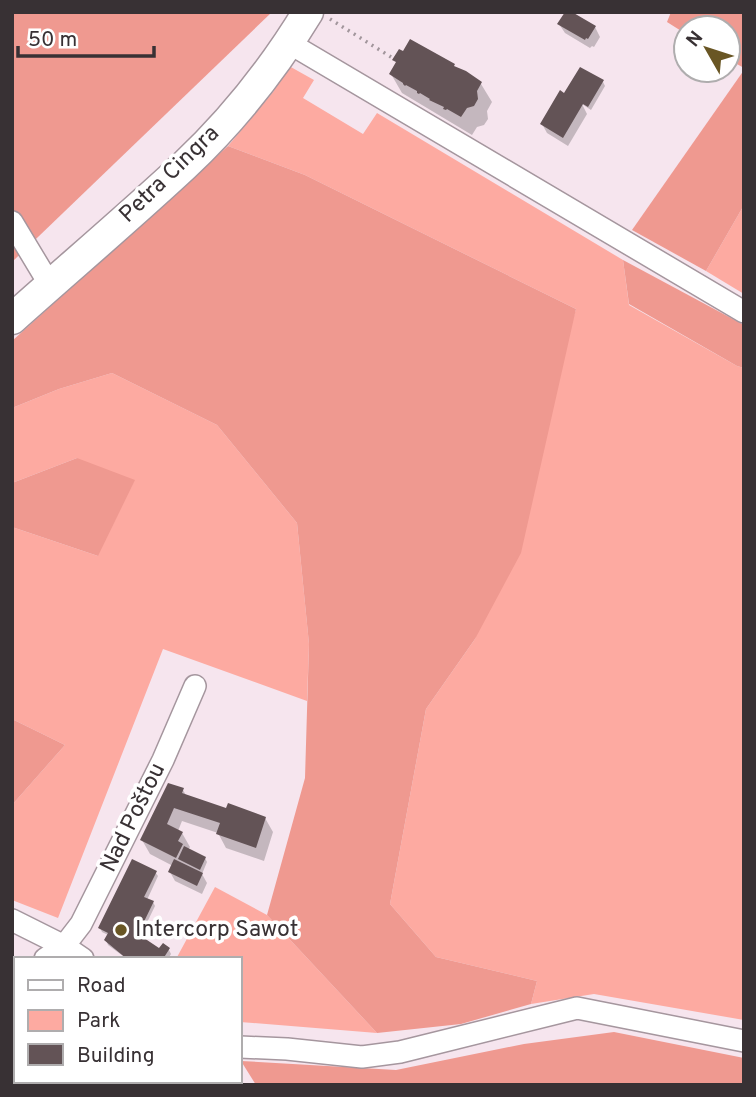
<svg xmlns="http://www.w3.org/2000/svg" width="756" height="1097" viewBox="0 0 756 1097" font-family="Overpass,sans-serif">
  <style>
    .green { fill: #fdaaa1 }
    .forest { fill: #ef9990 }
    .shadow { fill: #0003 }
    .building { fill: #635356 }
    .lines { fill: none; stroke-linecap: round; stroke-linejoin: round }
    .street-casing { stroke: #a5969e; stroke-width: 24 }
    .secondary-casing { stroke: #a5969e; stroke-width: 33 }
    .path { stroke: #a2969c; stroke-width: 3.5; stroke-dasharray: 2 5; stroke-linecap: butt }
    .street { stroke: #fff; stroke-width: 21 }
    .secondary { stroke: #fff; stroke-width: 30 }
    .poi-dot { fill: #695624; stroke: #fff; stroke-width: 2.5 }
    .labels { text-anchor: middle; dominant-baseline: central; stroke-width: 7; stroke-linejoin: round; paint-order: stroke }
    .street-label { font-size: 23px; fill: #383134; stroke: #fff }
    .poi-label { font-size: 23px; fill: #383134; stroke: #fff; text-anchor: start }
  </style>
  <rect width="100%" height="100%" fill="#f6e5ee"/>
  <g class="green">
    <polygon points="289,66 314,80 303,98 363,134 377,113 623,260 629,305 737,366 744,368 744,1020 594,994 531,1004 537,981 436,957 390,904 426,709 475,639 576,309 305,175 228,146 273,92"/>
    <polygon points="744,205 744,294 706,271"/>
    <polygon points="112,373 217,425 297,523 309,644 307,701 163,649 58,918 12,900 12,805 65,745 12,719 12,527 98,556 77,458 12,483 12,408 59,389"/>
    <polygon points="215,887 267,915 377,1033 240,1022 240,959 176,959"/>
    <polygon points="16,992 16,1081 199,1081 202,1085 12,1085 12,995"/>
  </g>
  <g class="forest">
    <polygon points="12,12 272,12 12,262"/>
    <polygon points="671,12 744,12 744,68 728,59 728,28 686,28 686,34 667,22"/>
    <polygon points="744,70 744,205 706,271 632,230"/>
    <polygon points="228,146 305,175 576,309 521,553 475,639 426,709 390,904 436,957 537,981 531,1004 461,1024 377,1033 267,915 305,778 309,644 297,523 217,425 112,373 59,389 12,408 12,341"/>
    <polygon points="623,260 744,325 744,368 737,366 629,304"/>
    <polygon points="77,458 135,480 98,556 12,527 12,483"/>
    <polygon points="12,719 65,745 12,805"/>
    <polygon points="614,1032 744,1058 744,1085 256,1085 241,1061 396,1070 524,1044"/>
  </g>
  <g class="shadow">
    <polygon points="559,24 595,27 600,37 594,47 592,46 590,48 565,33"/>
    <polygon points="395,60 465,72 481,84 492,102 487,111 488,119 484,125 477,127 472,135 402,93 391,74 397,64"/>
    <polygon points="603,82 605,86 591,110 582,104 587,114 568,146 547,133 542,124 565,95"/>
    <polygon points="183,790 187,797 227,811 265,818 273,832 264,861 226,848 218,833 182,821 178,831 182,833 190,847 188,850 205,858 207,862 202,874 207,883 202,894 175,881 170,872 173,866 150,854 142,840"/>
    <polygon points="155,872 158,876 147,900 153,902 155,906 140,937 159,951 169,950 171,954 168,959 127,959 108,945 106,940 108,935 102,932 100,928"/>
  </g>
  <g class="building">
    <polygon points="565,12 572,12 596,26 588,39 586,38 585,40 557,24"/>
    <polygon points="410,39 455,64 454,66 466,71 482,82 477,91 478,99 474,106 467,108 461,117 447,109 446,110 443,109 444,107 429,100 430,99 420,93 419,94 417,93 417,91 406,85 405,86 403,84 403,83 389,74 396,62 392,60 399,49 403,51"/>
    <polygon points="580,67 604,80 588,107 583,104 563,138 540,124 560,90 564,93"/>
    <polygon points="168,783 184,788 182,793 226,808 228,803 266,817 256,848 216,834 220,823 174,808 167,824 183,832 178,841 183,844 176,858 140,840"/>
    <polygon points="184,846 206,857 200,870 178,859"/>
    <polygon points="132,859 157,871 144,897 154,901 138,934 159,948 163,943 170,948 163,959 127,959 104,940 108,933 98,928"/>
    <polygon points="174,859 203,873 197,886 168,872"/>
  </g>
  <g class="lines">
    <defs>
      <g id="street">
        <polyline points="289,43 744,312"/>
        <polyline points="12,222 50,285"/>
        <polyline points="12,920 64,946 83,959"/>
        <polyline points="45,959 64,946 81,924 163,760 195,686"/>
        <polyline points="12,982 16,979"/>
        <polyline points="240,1047 287,1049 362,1057 400,1052 577,1008 744,1041"/>
        <polyline points="226,1081 228,1085"/>
      </g>
      <path id="secondary" d="M12 319C69 268 128 218 184 166 232 121 274 68 308 12"/>
    </defs>
    <use href="#street" class="street-casing"/>
    <use href="#secondary" class="secondary-casing"/>
    <polyline class="path" points="330,19 391,57"/>
    <use href="#street" class="street"/>
    <use href="#secondary" class="secondary"/>
  </g>
  <circle class="poi-dot" cx="121" cy="930" r="7"/>
  <g class="labels">
    <g class="street-label">
      <text transform="translate(170 175) rotate(-44)">Petra Cingra</text>
      <text transform="translate(134 818) rotate(-64)">Nad Poštou</text>
    </g>
    <g class="poi-label">
      <text x="135" y="930">Intercorp Sawot</text>
    </g>
  </g>
  <rect width="756" height="1097" fill="none" stroke="#383134" stroke-width="28"/>
  <rect x="14" y="957" width="228" height="126" fill="#ffffff" stroke="#afadae" stroke-width="2"/>
  <rect x="28" y="980" width="35" height="10" fill="#ffffff" stroke="#afadae" stroke-width="2"/>
  <text x="77" y="992" font-size="21" fill="#383134">Road</text>
  <rect x="28" y="1010" width="35" height="21" fill="#fdaaa1" stroke="#afadae" stroke-width="2"/>
  <text x="77" y="1027" font-size="21" fill="#383134">Park</text>
  <rect x="28" y="1044" width="35" height="21" fill="#635356" stroke="#afadae" stroke-width="2"/>
  <text x="77" y="1062" font-size="21" fill="#383134">Building</text>
  <g transform="translate(707 49) rotate(309)"><circle r="33" fill="#ffffff" stroke="#afadae" stroke-width="2"/>
  <path d="M0-5L12 26L0 18L-12 26Z" fill="#695624"/>
  <text y="-10" font-size="19" font-weight="bold" text-anchor="middle" fill="#383134">N</text>
  </g>
  <path d="M18 46v10h136v-10" fill="none" stroke="#383134" stroke-width="3.5"/>
  <text x="28" y="46" font-size="21" fill="#383134" stroke="#ffffff" stroke-width="5" paint-order="stroke">50 m</text>
</svg>
